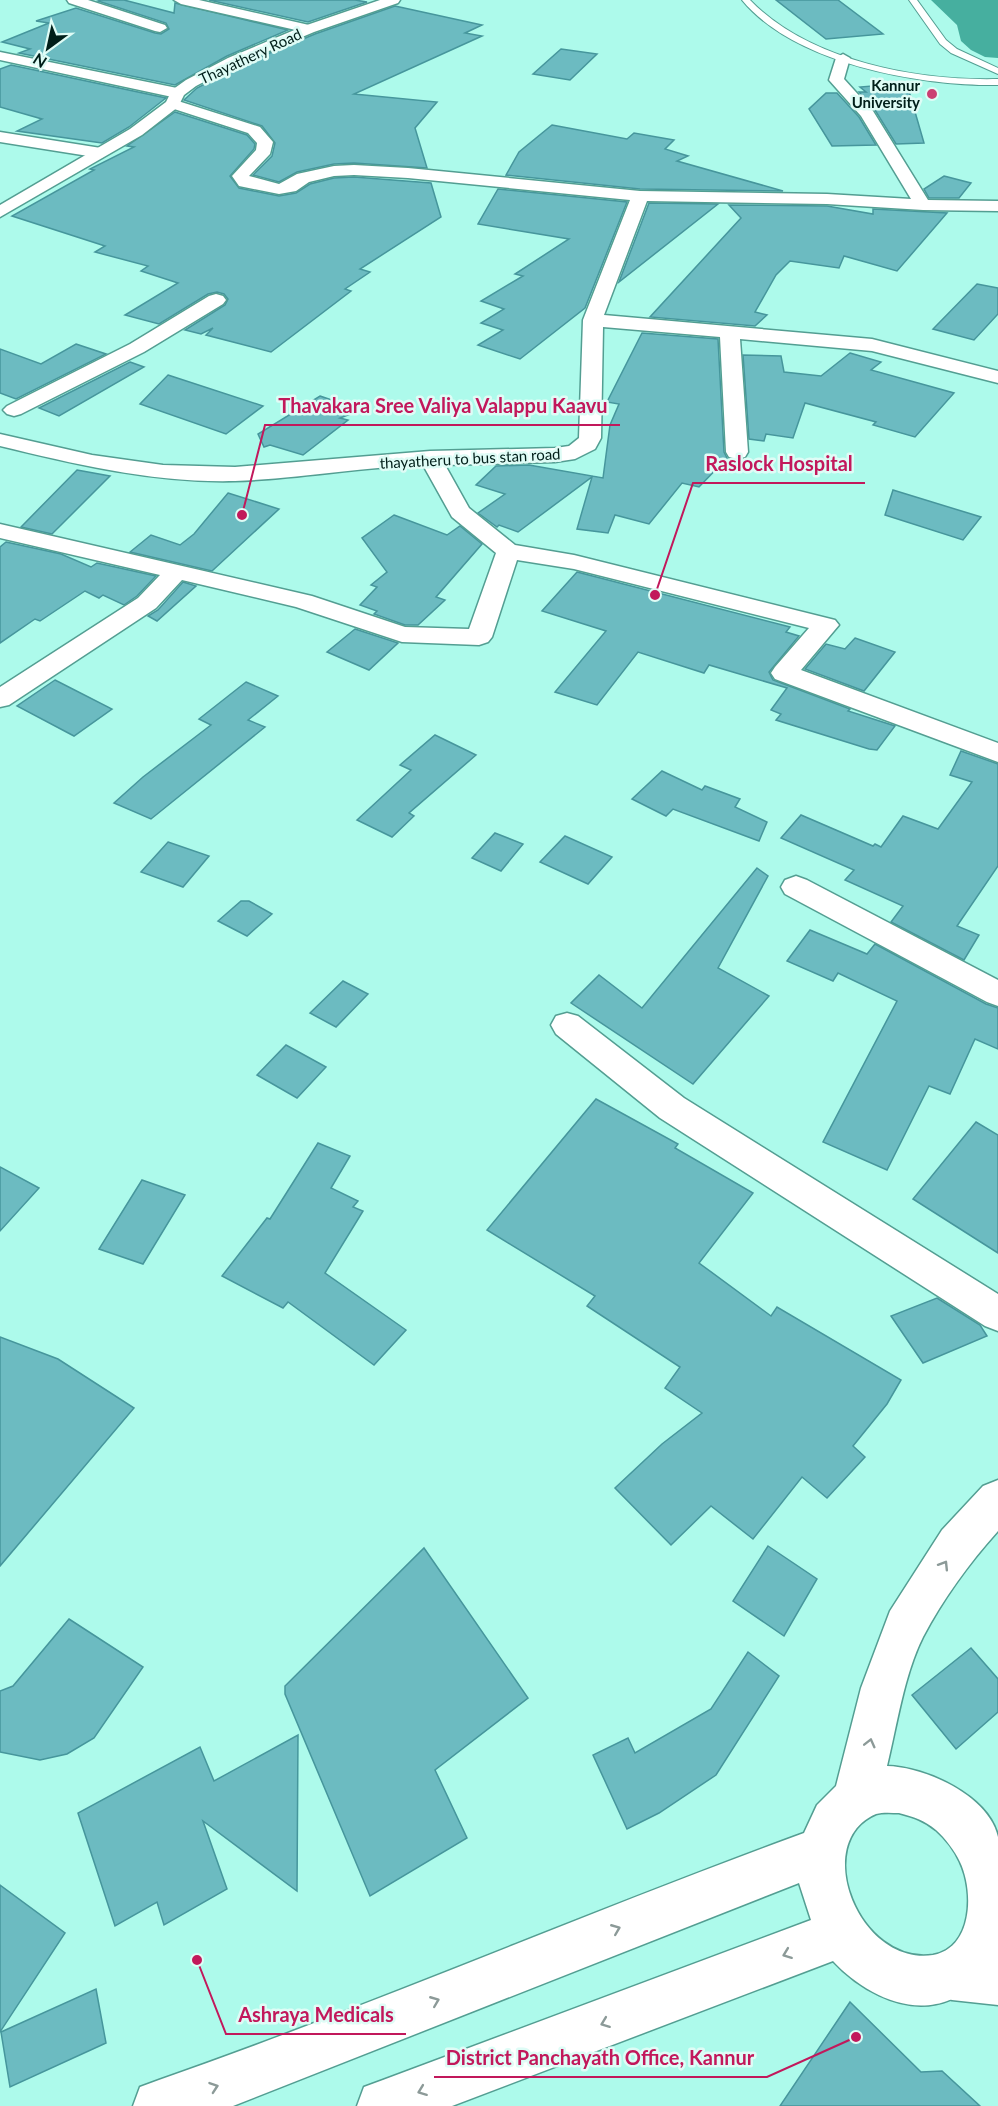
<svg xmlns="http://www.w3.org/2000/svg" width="998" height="2106" viewBox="0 0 998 2106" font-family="Lato,sans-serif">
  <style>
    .water { fill: #46af9f }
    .building { fill: #6cbbc1; stroke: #46969c; stroke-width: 1.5 }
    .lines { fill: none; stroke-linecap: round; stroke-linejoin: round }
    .service-casing { stroke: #539e92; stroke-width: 2 }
    .minor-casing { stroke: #539e92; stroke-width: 3 }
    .tertiary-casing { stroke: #539e92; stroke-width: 3 }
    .secondary-casing { stroke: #539e92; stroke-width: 3 }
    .service { fill: #fff; fill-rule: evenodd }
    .minor { fill: #fff; fill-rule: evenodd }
    .tertiary { fill: #fff; fill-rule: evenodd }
    .secondary { fill: #fff; fill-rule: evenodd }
    .oneway { stroke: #8c9a98 }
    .poi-dot { fill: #cb3f73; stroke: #dffcf6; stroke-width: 2 }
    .labels { text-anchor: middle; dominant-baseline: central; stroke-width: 5; stroke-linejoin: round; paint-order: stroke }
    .far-street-label { font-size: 15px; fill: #001e19; stroke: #dffcf6 }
    .far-poi-label { font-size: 15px; font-weight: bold; fill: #001e19; stroke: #dffcf6; text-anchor: end }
    .leader { fill: none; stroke: #c2185b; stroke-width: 2 }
    .callout-dot { fill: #c2185b; stroke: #dffcf6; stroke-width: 2 }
    .callout-label { font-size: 20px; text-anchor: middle; font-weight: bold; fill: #c2185b; stroke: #dffcf6; stroke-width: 5; stroke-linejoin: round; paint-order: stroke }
  </style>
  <rect width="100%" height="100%" fill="#adfaeb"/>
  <polygon class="water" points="931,0 998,0 998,58 985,57 971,50 961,41 957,25"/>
  <g class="building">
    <polygon points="101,0 124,0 174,13 175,3 288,30 227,56 175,85 19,53 30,49 2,42 49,23 36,21 76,8 155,33 161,34 169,29 166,23 98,1"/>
    <polygon points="209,0 355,0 367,2 308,22"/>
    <polygon points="776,0 838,0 883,34 826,39"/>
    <polygon points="395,6 482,25 465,33 482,36 354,94 437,102 415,128 427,168 354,163 334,164 297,172 279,182 253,175 272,156 275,143 262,126 184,100 197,88 239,66 315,34"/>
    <polygon points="561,49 597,54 570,80 533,74"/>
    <polygon points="11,65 166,98 129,127 102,143 17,131 42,119 0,107 0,69"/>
    <polygon points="907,83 909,91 924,143 896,144 875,110 859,92 866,92 860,87"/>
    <polygon points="826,93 837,93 859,117 876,145 832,146 809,109"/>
    <polygon points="175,112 247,135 255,144 254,149 230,176 239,188 279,196 296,193 310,184 334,178 354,177 431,183 441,217 360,269 370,272 345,289 351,291 271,352 206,335 213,328 201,334 185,330 225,305 228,299 224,294 217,292 208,294 159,324 125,315 178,283 141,271 148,266 95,252 105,246 12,216 94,170 90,169 134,147 127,146"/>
    <polygon points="552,125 627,139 634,133 674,140 665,149 688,156 677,161 783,191 640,189 506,175 519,152"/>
    <polygon points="944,176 971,183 959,198 929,198 924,189"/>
    <polygon points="498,189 627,202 585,308 520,359 478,345 503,330 481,323 504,309 481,301 523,276 515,274 569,239 478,224"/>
    <polygon points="649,203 718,204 619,282"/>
    <polygon points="729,205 827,206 873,214 873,209 947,213 897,271 844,256 839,268 790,261 776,275 755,312 767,315 755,326 650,317 741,218"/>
    <polygon points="977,284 998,288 998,314 974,340 933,329"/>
    <polygon points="642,333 718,339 724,452 727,458 699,487 682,483 649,524 615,515 608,533 577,529 592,477 518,532 499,525 497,527 478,513 505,494 476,485 496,466 529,465 603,478 610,425 619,404 607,402"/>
    <polygon points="76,344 106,354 16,399 0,393 0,349 41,364"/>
    <polygon points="850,353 881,362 871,370 954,393 915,437 873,425 876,422 805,403 793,438 766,434 764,441 749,439 743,355 781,356 784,372 821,376"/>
    <polygon points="130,362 144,367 59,416 39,408"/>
    <polygon points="168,375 263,406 226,434 140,404"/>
    <polygon points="320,396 361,410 340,418 348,420 303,455 270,445 264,447 258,434"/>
    <polygon points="77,470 110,476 52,534 21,527"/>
    <polygon points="893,490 981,517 963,540 885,515"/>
    <polygon points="228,493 279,509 212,571 130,552 151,535 180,545 194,534"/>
    <polygon points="394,515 447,535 460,526 482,544 436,597 445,600 418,625 405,625 374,614 377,611 360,605 377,587 371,585 387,572 362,538"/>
    <polygon points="6,542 61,554 91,567 97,563 156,576 137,596 124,605 103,595 99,598 85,591 40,621 35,619 0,643 0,547"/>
    <polygon points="577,572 790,627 786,632 799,636 769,672 773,680 850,709 848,711 895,726 877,750 869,749 776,720 781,714 771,710 787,688 709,665 704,673 638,652 597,705 555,692 606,631 542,611"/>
    <polygon points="183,582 196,586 157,621 148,616 158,610"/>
    <polygon points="355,629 398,643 369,670 327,652"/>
    <polygon points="855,638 895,652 864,691 805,669 826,644 845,649"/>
    <polygon points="55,680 112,709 74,736 17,706"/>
    <polygon points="246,682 278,696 248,720 265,727 151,819 114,803 143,777 211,725 199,719"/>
    <polygon points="435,735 476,755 409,813 414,816 392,837 357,820 411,770 400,765"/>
    <polygon points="961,751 998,764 998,866 957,926 979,935 964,960 891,922 903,906 845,880 854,870 781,838 801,815 873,846 875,844 881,847 903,816 938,829 972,782 950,775"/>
    <polygon points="662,771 702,790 705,786 740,799 735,807 767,822 759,841 673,809 666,816 632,799"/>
    <polygon points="495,833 523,844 501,871 472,858"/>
    <polygon points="565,836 612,857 588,884 540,862"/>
    <polygon points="168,842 209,856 183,887 141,872"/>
    <polygon points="757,868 768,876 718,968 769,996 693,1084 571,1003 599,975 642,1008"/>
    <polygon points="241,901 249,901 272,914 247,936 218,921"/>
    <polygon points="810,930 867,954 875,944 986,1004 998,1008 998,1049 975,1039 950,1094 929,1086 887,1170 823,1142 897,1001 838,973 833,981 787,961"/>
    <polygon points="343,981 368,994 336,1027 310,1013"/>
    <polygon points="286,1045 326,1067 297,1098 257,1075"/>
    <polygon points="596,1099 678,1144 675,1148 753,1193 699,1263 771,1316 777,1307 901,1380 887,1404 853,1446 865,1457 827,1498 802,1477 753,1539 711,1506 671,1545 615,1488 662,1444 702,1413 665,1388 680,1367 587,1306 595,1296 487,1230"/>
    <polygon points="976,1122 998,1135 998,1253 913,1199"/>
    <polygon points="318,1143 350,1156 331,1188 358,1201 353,1207 363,1211 325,1273 406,1330 374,1365 288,1302 283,1308 222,1276 267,1218 270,1219"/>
    <polygon points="0,1167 39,1188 0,1231"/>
    <polygon points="142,1180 185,1195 143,1264 99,1249"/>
    <polygon points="937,1298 980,1325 987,1336 923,1363 891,1316"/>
    <polygon points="0,1337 58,1359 134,1408 0,1566"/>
    <polygon points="768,1546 817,1579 784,1636 733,1601"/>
    <polygon points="424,1548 528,1698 435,1770 467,1838 370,1896 285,1694 285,1686"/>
    <polygon points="69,1619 143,1667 94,1738 67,1754 40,1760 0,1752 0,1691 13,1686"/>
    <polygon points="971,1648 998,1679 998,1712 956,1749 912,1695"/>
    <polygon points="748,1652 779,1676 716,1775 659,1813 627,1829 593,1755 628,1738 635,1753 711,1709"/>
    <polygon points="298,1735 297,1891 203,1821 227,1889 164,1925 157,1902 115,1926 78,1813 200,1747 214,1781"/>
    <polygon points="0,1885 65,1933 0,2032"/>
    <polygon points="96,1989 106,2043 10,2087 1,2032"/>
    <polygon points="850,2002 921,2072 942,2071 980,2106 780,2106"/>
  </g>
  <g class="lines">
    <defs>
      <g id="service">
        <path d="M742 0H750C809 61 916 81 998 79V85C919 86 795 64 742 0Z"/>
        <polygon points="909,0 917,0 946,40 957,49 998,68 998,74 951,53 940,44"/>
      </g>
      <g id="minor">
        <polygon points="67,0 88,0 165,25 167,28 160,32 155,31 69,3"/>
        <polygon points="174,0 199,0 309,25 316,29 309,33 181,4"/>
        <polygon points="0,52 177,88 185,93 177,98 0,60"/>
        <path d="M843 54 850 58 844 79 873 111 928 200 998 201V211L923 210 827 204 647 201 604 315 872 339 998 371V383L872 351 740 339 748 452 745 457 737 459 729 457 726 452 720 337 603 327 601 438 595 449 575 459 555 462 445 465 469 508 515 545 574 555 835 620 839 625 801 670 998 743V762L775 679 771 673 775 667 809 628 574 569 517 560 492 637 488 642 479 645 402 642 296 607 182 580 156 608 9 705 0 707V687L138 598 160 575 0 538V524L312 596 405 627 469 629 496 553 452 517 423 465C360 467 298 479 235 481 155 483 78 465 0 446V434L92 455 163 465 235 467 430 451 555 448 569 446 579 438 583 320 630 200 408 178 354 175 334 176 309 182 296 191 279 194 239 186 232 176 256 150 257 143 248 133 168 107 165 104 168 101H178L260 127 273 142 270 154 249 176 279 184 297 174 334 166 354 165 408 168 640 191 827 194 911 199 861 116 829 80 836 58Z"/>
        <polygon points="0,132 101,148 109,153 101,158 0,142"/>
        <polygon points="216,294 223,296 226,300 223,304 144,352 21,414 14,416 7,414 3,410 7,406 130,344 209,296"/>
        <polygon points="796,876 807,880 998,980 998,1006 987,1002 785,894 781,887 785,880"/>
        <polygon points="567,1013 578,1016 684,1098 998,1294 998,1331 985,1326 660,1118 556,1034 551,1025 556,1016"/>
      </g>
      <g id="tertiary">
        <polygon points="380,0 400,0 398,3 314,32 238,64 196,86 184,95 178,107 142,135 0,217 0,205 130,129 166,102 172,90 186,80 228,58 304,26"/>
        <polygon points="952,1950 998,1955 998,2005 952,2000 934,1993 927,1975 934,1957"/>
      </g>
      <path id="secondary" d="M998 1480V1531C970 1562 943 1599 923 1637 904 1675 897 1725 887 1766 926 1767 989 1796 998 1837 998 1848 998 1863 998 1874 998 1905 998 1936 998 1967 989 1980 976 1989 962 1995 953 1998 945 2003 936 2004 898 2012 857 1987 833 1961L452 2106H357L364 2087 383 2080 811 1920 799 1883 233 2106H133L140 2087 159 2080C376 2004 588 1912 804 1833L817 1805 836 1786 861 1688 890 1611 942 1530 983 1486ZM899 1813C914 1817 924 1820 936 1830 945 1838 955 1851 960 1862 974 1891 973 1948 933 1955 859 1966 810 1842 876 1814 883 1812 892 1813 899 1813Z"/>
    </defs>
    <use href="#service" class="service-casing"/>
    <use href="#minor" class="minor-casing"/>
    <use href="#tertiary" class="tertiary-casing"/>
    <use href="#secondary" class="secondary-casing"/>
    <use href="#service" class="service"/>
    <use href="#minor" class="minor"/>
    <use href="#tertiary" class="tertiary"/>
    <use href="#secondary" class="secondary"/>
  </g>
  <defs><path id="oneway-chevron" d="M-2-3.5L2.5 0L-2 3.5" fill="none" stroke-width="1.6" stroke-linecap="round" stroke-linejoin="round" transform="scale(1.5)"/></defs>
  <g class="oneway">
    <use href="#oneway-chevron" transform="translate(944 1565) rotate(-58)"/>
    <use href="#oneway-chevron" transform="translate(870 1743) rotate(-76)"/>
    <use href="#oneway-chevron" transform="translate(616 1929) rotate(-22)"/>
    <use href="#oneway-chevron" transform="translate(787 1954) rotate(159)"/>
    <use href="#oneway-chevron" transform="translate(435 2001) rotate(-22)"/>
    <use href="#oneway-chevron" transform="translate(605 2023) rotate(159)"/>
    <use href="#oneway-chevron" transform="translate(214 2087) rotate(-19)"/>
    <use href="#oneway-chevron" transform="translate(422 2091) rotate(159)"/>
  </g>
  <circle class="poi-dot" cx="932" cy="94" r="6"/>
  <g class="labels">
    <g class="far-street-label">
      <text transform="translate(250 56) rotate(-25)">Thayathery Road</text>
      <text transform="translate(470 458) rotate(-3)">thayatheru to bus stan road</text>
    </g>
    <g class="far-poi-label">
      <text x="920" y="85">Kannur<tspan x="920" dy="17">University</tspan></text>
    </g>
  </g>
  <path class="leader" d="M242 515L265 425H620M655 595L693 483H865M197 1960L226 2034H406M856 2037L767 2077H434"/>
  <g class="callout-dot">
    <circle cx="242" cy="515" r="6"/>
    <circle cx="655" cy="595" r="6"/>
    <circle cx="197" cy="1960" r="6"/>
    <circle cx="856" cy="2037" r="6"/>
  </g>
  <g class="callout-label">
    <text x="443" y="413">Thavakara Sree Valiya Valappu Kaavu</text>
    <text x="779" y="471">Raslock Hospital</text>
    <text x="316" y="2022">Ashraya Medicals</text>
    <text x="600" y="2065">District Panchayath Office, Kannur</text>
  </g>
  <g transform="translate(48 48) rotate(213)" stroke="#dffcf6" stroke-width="4.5" paint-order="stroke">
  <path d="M0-4.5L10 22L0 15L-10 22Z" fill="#001e19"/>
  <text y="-9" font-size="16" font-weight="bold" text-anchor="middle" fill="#001e19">N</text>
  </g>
</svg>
